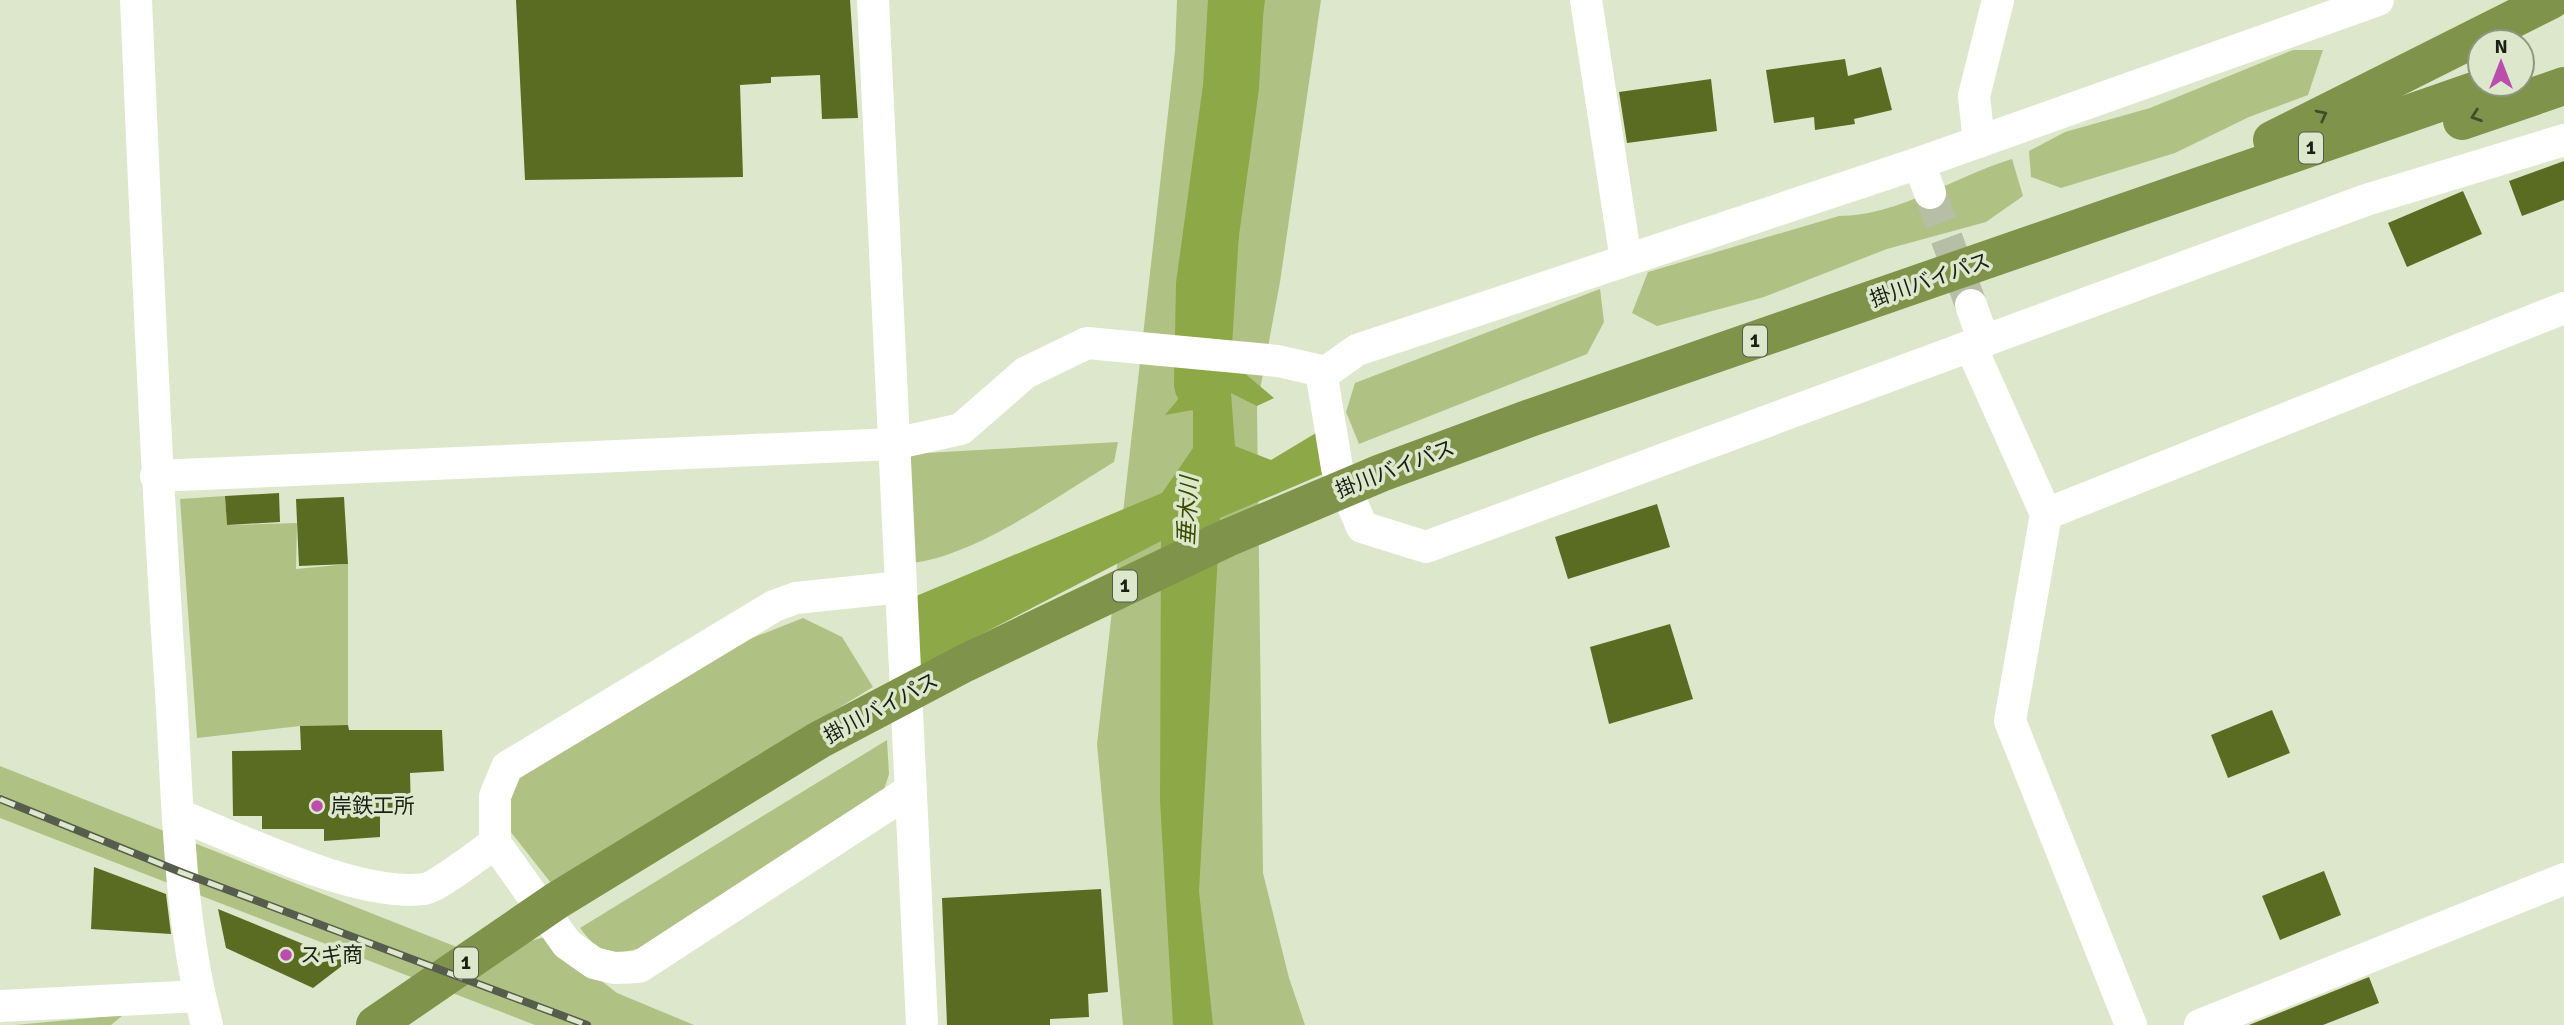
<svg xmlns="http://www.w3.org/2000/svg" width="2564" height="1025" viewBox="0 0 2564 1025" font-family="Signika,'Noto Sans JP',sans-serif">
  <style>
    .green { fill: #afc284 }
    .water { fill: #8da847 }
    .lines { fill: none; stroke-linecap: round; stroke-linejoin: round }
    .river { stroke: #8da847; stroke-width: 56 }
    .building { fill: #596c22 }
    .minor-tunnel { stroke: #b6bfa6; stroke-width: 32; stroke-dasharray: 32 16; stroke-linecap: butt }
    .minor { stroke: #fff; stroke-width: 32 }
    .highway { stroke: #7f944a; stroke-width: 38 }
    .rail-casing { stroke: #575d4d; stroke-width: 8 }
    .rail { stroke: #dde7cb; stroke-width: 5; stroke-dasharray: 16; stroke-linecap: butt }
    .oneway { stroke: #424d2a }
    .poi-dot { fill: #ba4dad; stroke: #dde7cb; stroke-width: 2.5 }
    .labels { text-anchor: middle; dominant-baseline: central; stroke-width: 7; stroke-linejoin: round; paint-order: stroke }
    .shield { fill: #dde7cb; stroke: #545a4b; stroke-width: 2 }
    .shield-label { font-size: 19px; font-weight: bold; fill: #1a1e14 }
    .street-label { font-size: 21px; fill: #1a1e14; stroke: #dde7cb }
    .poi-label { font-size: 21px; fill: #1a1e14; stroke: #dde7cb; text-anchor: start }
    .water-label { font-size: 23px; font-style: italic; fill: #3b4b00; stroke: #dde7cb }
  </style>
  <rect width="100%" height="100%" fill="#dde7cb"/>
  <g class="green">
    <polygon points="1177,0 1321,0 1280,282 1257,406 1263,873 1289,978 1305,1025 1123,1025 1097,744 1175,51"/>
    <polygon points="2293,50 2323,50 2308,95 2249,117 2175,153 2061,188 2031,177 2029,151 2065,132 2150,108"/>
    <path d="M2012 159 2023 196 1986 222 1887 249 1764 297 1657 326 1632 313 1648 272 1839 216C1898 216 1956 176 2012 159Z"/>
    <polygon points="1600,289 1604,322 1587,354 1359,444 1346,412 1355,383"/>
    <path d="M1118 442 1114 462C1059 495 974 557 911 563L908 454Z"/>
    <polygon points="225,496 227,525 297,523 296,569 348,564 348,725 300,726 197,738 180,499"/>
    <polygon points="803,618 842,637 873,687 551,883 506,826 515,779 742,642"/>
    <path d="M887 740 889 774 883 793 643 947C611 957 600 955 580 928Z"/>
    <polygon points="0,766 477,955 545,937 617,993 694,1025 535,1025 0,818"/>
    <polygon points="123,1015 111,1025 15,1025"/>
  </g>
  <polygon class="water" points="1234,0 1265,0 1243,168 1231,362 1274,398 1257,406 1231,393 1235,446 1271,460 1316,433 1337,468 1220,518 1199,891 1213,1025 1173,1025 1160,801 1161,541 905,674 902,602 1162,493 1193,448 1193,410 1165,415 1196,378 1224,136"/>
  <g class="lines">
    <polyline class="river" points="1202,384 1204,285 1231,87 1236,0"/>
  </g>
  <g class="building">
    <polygon points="516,0 850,0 858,118 822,119 820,75 771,77 771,83 740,85 743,177 525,180"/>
    <polygon points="1845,59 1848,76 1881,67 1892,110 1854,119 1855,124 1815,130 1814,117 1774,123 1766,70"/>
    <polygon points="1711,79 1717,131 1627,143 1619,92"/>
    <polygon points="2564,161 2564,200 2522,216 2509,181"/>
    <polygon points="2463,191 2482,234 2407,267 2388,223"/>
    <polygon points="279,493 280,522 227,525 225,496"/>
    <polygon points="344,497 348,564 299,566 296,499"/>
    <polygon points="1657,504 1670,547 1568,579 1555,537"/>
    <polygon points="1670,624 1693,699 1609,724 1590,647"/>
    <polygon points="2272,710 2290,753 2228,778 2211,735"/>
    <polygon points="348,725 349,730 442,730 444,771 410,773 411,815 380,816 380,837 324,841 324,829 262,829 262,816 233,816 232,751 301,750 300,726"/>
    <polygon points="94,867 166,894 171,934 91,929"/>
    <polygon points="2324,871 2341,915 2280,940 2262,896"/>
    <polygon points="1101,889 1108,992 1088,994 1089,1017 1050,1019 1050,1025 947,1025 942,898"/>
    <polygon points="218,909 347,962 313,988 226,948"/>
    <polygon points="2369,977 2379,1003 2323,1025 2249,1025"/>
  </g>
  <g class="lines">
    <polyline class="minor-tunnel" points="1930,193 1971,305"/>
    <g class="minor">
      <path d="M136 0C146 226 155 452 170 678 178 792 177 913 207 1025"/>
      <polyline points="873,0 922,1025"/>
      <polyline points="1586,0 1626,260"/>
      <polyline points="1979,142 1974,96 1998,0"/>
      <polyline points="1919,163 1930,193"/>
      <polyline points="1971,305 1984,342"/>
      <polyline points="1971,347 2046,514 2010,721 2131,1025"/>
      <polyline points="1321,371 1337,468 1362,527 1426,547 2366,200 2564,140"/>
      <polyline points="156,476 894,444 961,429 1025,373 1087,343 1278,361 1326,372 1357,350 1919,163 2378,0"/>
      <polyline points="2046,514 2564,308"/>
      <polyline points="901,587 796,598 774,606 507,767 495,796 495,843 567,944 594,963 614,968 639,967 911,790"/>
      <path d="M179 815C242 840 358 898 424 889 437 887 482 852 495 843"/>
      <polyline points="0,1006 199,996"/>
      <polyline points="2200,1025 2564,879"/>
    </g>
    <g class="highway">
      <polyline points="2462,121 2564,86"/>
      <polyline points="2272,140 2551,0"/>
      <polyline points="375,1025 556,901 819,740 965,663 1227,538 1381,473 1533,417 2494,84"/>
    </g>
    <defs>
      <polyline id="rail" points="0,799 183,873 587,1025"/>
    </defs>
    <use href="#rail" class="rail-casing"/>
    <use href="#rail" class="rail"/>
  </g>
  <defs><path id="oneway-chevron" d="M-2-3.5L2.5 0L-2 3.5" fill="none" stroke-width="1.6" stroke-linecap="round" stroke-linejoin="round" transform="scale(1.75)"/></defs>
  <g class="oneway">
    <use href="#oneway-chevron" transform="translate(2322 115) rotate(-27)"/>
    <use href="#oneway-chevron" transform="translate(2476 116) rotate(161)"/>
  </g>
  <g class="poi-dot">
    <circle cx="317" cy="806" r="7"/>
    <circle cx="286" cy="955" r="7"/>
  </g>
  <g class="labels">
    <g class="shield">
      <rect x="2299" y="132.5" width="24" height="31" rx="5"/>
      <rect x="1743" y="325.5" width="24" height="31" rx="5"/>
      <rect x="1113" y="570.5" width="24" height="31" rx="5"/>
      <rect x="454" y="947.5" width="24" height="31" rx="5"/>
    </g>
    <g class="shield-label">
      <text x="2311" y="148">1</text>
      <text x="1755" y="341">1</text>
      <text x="1125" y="586">1</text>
      <text x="466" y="963">1</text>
    </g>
    <g class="street-label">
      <text transform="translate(1930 280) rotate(-19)">掛川バイパス</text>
      <text transform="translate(1395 469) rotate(-21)">掛川バイパス</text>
      <text transform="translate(881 708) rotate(-28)">掛川バイパス</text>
    </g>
    <g class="poi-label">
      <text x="331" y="806">岸鉄工所</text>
      <text x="300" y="955">スギ商</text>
    </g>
    <g class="water-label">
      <text transform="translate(1188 511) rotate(-87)">垂木川</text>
    </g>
  </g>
  <g transform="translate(2501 63)"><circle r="33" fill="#dde7cb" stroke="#8f9782" stroke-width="2"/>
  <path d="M0-5L12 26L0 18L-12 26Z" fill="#ba4dad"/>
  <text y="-10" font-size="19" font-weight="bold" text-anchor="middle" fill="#1a1e14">N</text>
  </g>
</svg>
